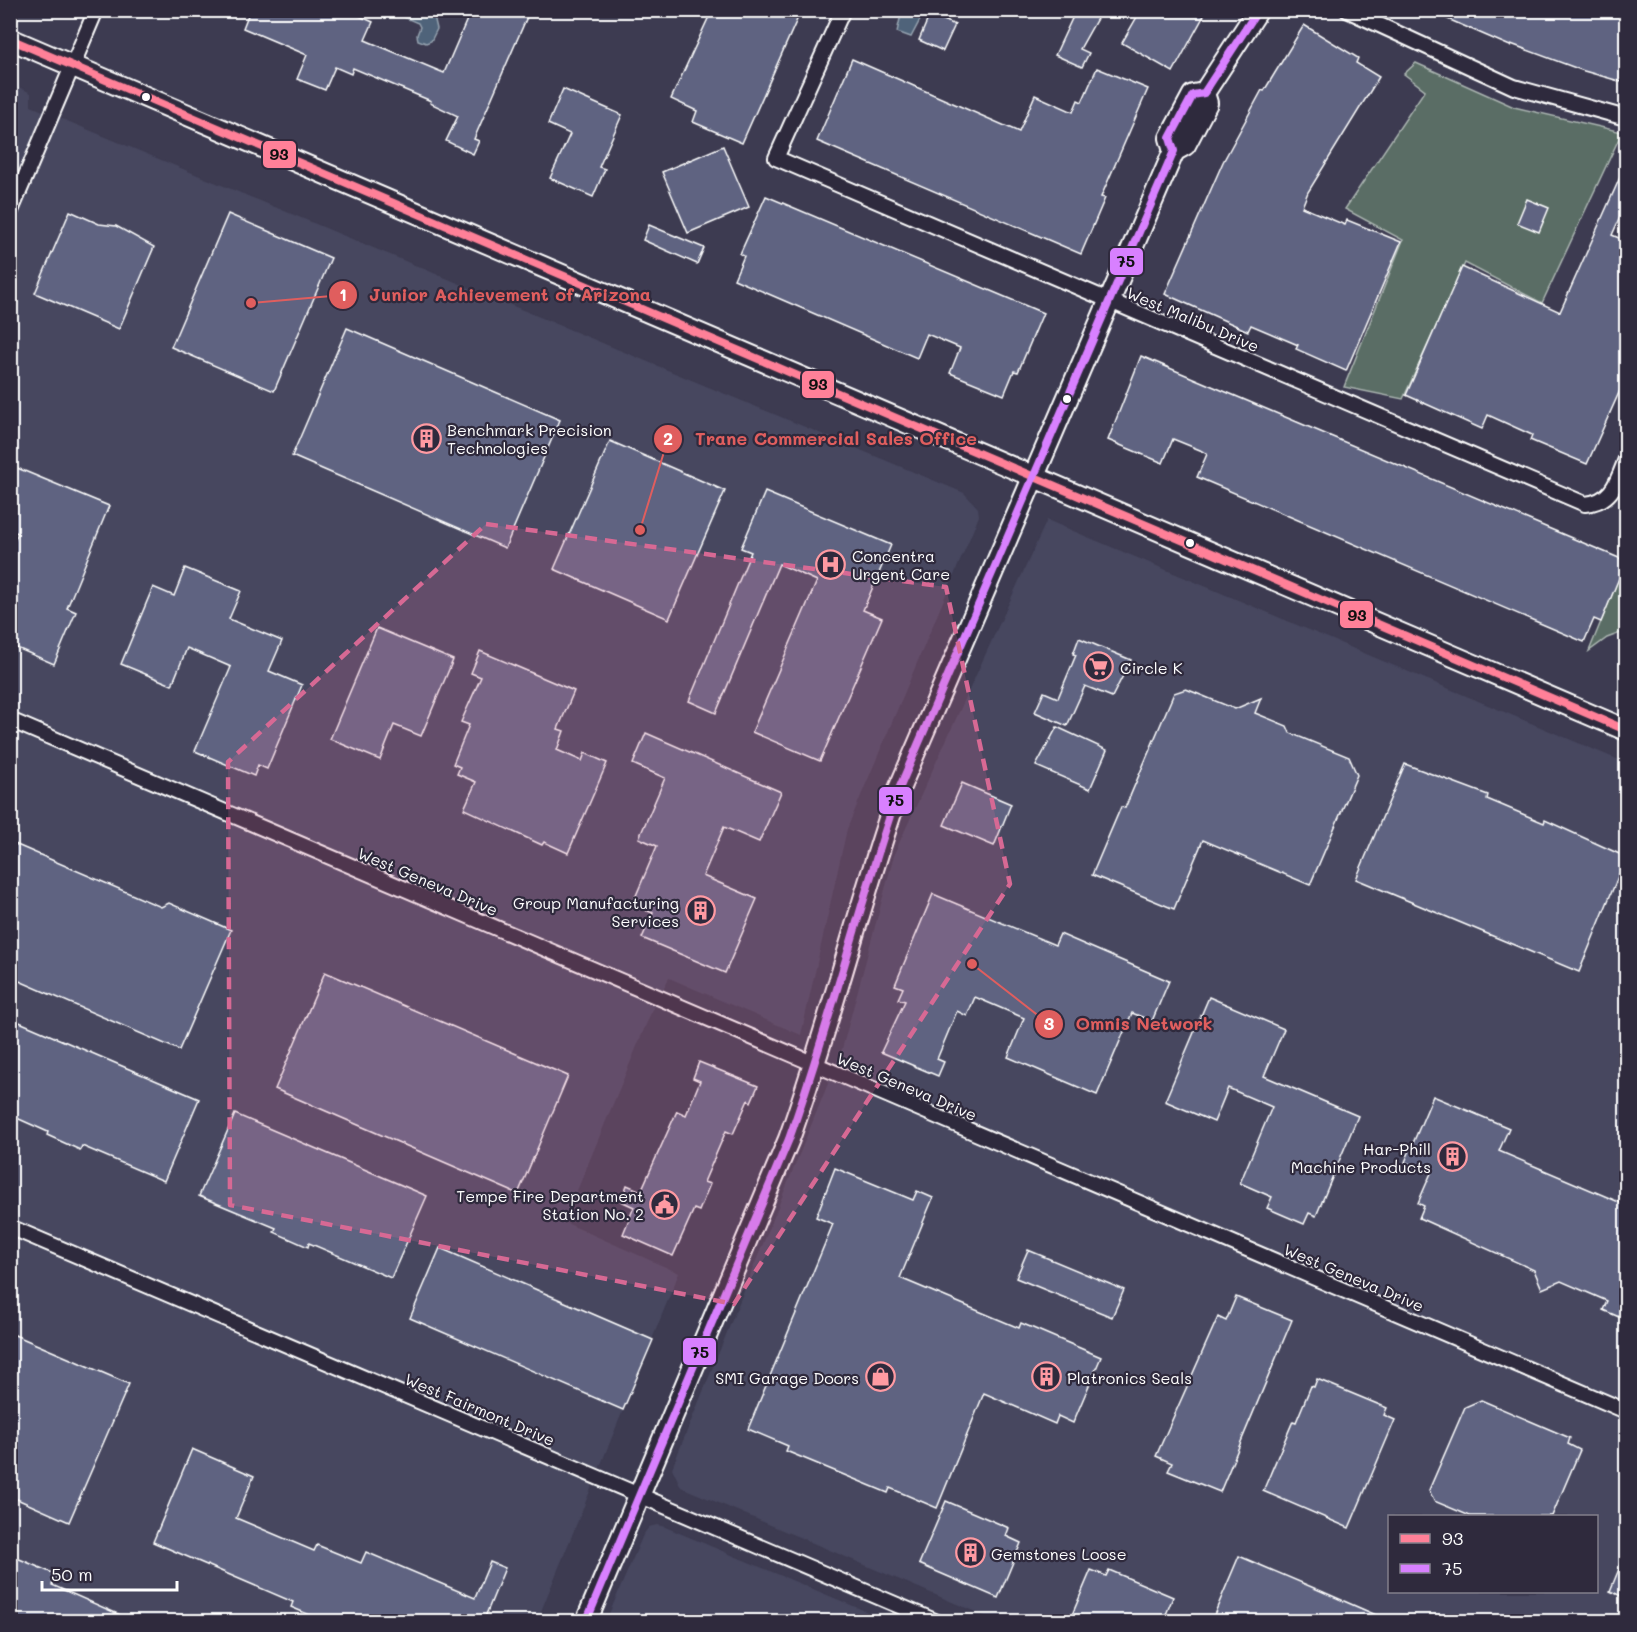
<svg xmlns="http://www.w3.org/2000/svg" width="1637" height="1632" viewBox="0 0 1637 1632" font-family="Mali,sans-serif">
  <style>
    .built { fill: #47475f; fill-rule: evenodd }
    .green { fill: #5a6d65; stroke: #acb6b2; stroke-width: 1.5 }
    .water { fill: #4f647a; stroke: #95a2af; stroke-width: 1.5 }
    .building { fill: #5f6481; stroke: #fff; stroke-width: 1.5 }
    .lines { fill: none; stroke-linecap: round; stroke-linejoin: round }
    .street-casing { stroke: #fff; stroke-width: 18 }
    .secondary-casing { stroke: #fff; stroke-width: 24 }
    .street { stroke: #2f2a3d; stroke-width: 14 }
    .secondary { stroke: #2f2a3d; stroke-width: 20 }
    .bus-1-casing { stroke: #2f2a3d; stroke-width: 12 }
    .bus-2-casing { stroke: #2f2a3d; stroke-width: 12 }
    .bus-1 { stroke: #ff8098; stroke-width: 8 }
    .bus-2 { stroke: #d880ff; stroke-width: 8 }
    .marked { fill: #d76994; fill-opacity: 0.2; stroke: #d76994; stroke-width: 4.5; stroke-dasharray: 12 8; stroke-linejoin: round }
    .bus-dot { fill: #fff; stroke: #2f2a3d; stroke-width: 2 }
    .labels { text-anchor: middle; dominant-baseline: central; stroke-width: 4.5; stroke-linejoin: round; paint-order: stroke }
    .street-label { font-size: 16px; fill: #fff; stroke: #2f2a3d }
    .poi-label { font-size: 16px; fill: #fff; stroke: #2f2a3d; text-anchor: start }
    .leader { fill: none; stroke: #e05e5e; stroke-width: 2 }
    .callout-dot { fill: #e05e5e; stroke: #2f2a3d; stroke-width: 2 }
    .mark-label { font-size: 18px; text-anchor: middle; font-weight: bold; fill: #fff }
    .callout-label { font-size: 18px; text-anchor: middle; font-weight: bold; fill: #e05e5e; stroke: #2f2a3d; stroke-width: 4.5; stroke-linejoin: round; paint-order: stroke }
    .line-badge { stroke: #2f2a3d; stroke-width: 2 }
    .pale-badge-label { font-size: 16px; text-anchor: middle; font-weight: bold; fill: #111 }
  </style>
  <rect width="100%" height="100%" fill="#3d3b51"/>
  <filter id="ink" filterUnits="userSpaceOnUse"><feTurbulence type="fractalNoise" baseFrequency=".0167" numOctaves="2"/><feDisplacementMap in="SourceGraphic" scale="12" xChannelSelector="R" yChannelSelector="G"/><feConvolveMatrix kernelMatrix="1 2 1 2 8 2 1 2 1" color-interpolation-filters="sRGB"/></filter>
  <g filter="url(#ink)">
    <g class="built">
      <polygon points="10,83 31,93 31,106 964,493 978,508 979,516 847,829 801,1035 669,978 650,1015 564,1222 679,1273 537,1621 11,1621"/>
      <path d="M1047 520 1626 763V1621H997L681 1487 672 1468 842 1049 895 852ZM1390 1516H1596V1592H1390Z"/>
      <polygon points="657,1525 665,1527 889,1621 606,1621 643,1535 649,1527"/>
    </g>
    <g class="green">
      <polygon points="1416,63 1514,107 1622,132 1542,303 1465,263 1403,399 1344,387 1403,240 1345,209 1425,90 1404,74"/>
      <polygon points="1626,560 1626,631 1607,638 1589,651"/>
    </g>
    <g class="water">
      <polygon points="407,10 421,11 434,16 437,29 431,41 426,43 418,40 417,35 420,27 418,23 404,17"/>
      <polygon points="902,10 929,11 920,20 911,37 897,32"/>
    </g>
    <g class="building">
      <polygon points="250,10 346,10 373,22 365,40 444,73 471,10 530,10 474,139 479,141 473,154 446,141 458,116 430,103 431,101 353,68 351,74 335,67 325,90 297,79 307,55 243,28"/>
      <polygon points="712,10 789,10 799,15 742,143 693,122 697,111 671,99"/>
      <polygon points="1076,10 1091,10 1099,15 1080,49 1089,53 1082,67 1055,55"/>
      <polygon points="1141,10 1207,10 1173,72 1122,43"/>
      <polygon points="1427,10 1602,10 1626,17 1626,83 1584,71 1511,44 1510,46"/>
      <polygon points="930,14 955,25 943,51 919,40"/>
      <polygon points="1304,25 1358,58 1356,63 1379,77 1308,192 1302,207 1345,225 1347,220 1401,242 1346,371 1296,349 1298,345 1251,325 1248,331 1165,294 1223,162 1262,90 1264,91"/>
      <polygon points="852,59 1019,132 1035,95 1073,112 1078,100 1082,102 1097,68 1148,89 1101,197 1105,198 1081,254 817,141"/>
      <polygon points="563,89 622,115 599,167 605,169 593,197 550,178 570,134 548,124"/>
      <polygon points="723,146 749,207 688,233 662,172"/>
      <polygon points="1626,164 1626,204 1612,235 1626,241 1626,377 1587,464 1530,440 1532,435 1488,415 1482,429 1406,395 1462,267 1560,312"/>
      <polygon points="766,196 1043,313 1018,372 1014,371 1004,395 950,373 960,348 927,334 917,358 734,279 744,256 740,254"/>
      <polygon points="1527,199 1549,208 1539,232 1517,223"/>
      <polygon points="70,211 99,224 116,226 154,247 119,329 35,293"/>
      <polygon points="228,214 331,258 274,391 171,347"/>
      <polygon points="649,225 704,248 697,264 643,240"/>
      <polygon points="347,328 560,420 505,548 292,456"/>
      <polygon points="1141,356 1626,561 1601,622 1594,619 1584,642 1197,477 1207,454 1200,450 1173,439 1163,463 1108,440"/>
      <polygon points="610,441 725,491 669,619 554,569"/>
      <polygon points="10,465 109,506 67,608 76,612 54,664 10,645 10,550 18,533 10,530"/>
      <polygon points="765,492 891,545 863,610 882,618 820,761 752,732 817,581 779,564 716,713 689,701 751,552 741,548"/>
      <polygon points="185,568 241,591 229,619 282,641 269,671 302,685 267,769 258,765 254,776 195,751 231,667 187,648 172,685 121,664 153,587 174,596"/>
      <polygon points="377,628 453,660 421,736 394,725 380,760 330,739"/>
      <polygon points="1079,638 1131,660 1112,697 1085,686 1067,726 1035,712 1044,692 1058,698 1076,655 1073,654"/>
      <polygon points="480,651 574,691 558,729 564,731 557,750 582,761 585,753 607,763 568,853 544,842 542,845 464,809 476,782 457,774 460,767 453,764 469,725 461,722 481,677 471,673"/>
      <polygon points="1186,689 1235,709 1261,698 1255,713 1287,726 1290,733 1349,757 1357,775 1310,885 1203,840 1174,909 1092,875 1121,807 1125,808 1174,693"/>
      <polygon points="1057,727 1107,750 1090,789 1036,766"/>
      <polygon points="646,733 781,792 759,842 724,827 703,876 757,899 725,973 642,938 653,913 632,905 657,846 639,838 665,778 633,764"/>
      <polygon points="1405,764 1488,795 1487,799 1544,823 1545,820 1626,857 1579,972 1356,879"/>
      <polygon points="962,783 1011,804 994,846 944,825"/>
      <polygon points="10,842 161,907 169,903 231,930 179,1050 10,977"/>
      <polygon points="933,894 1055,945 1060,934 1169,981 1152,1021 1132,1013 1097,1095 1008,1057 1024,1018 975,997 967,1016 957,1011 937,1059 944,1062 938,1076 881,1052 905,1001 898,999 903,988 895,985"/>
      <polygon points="325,972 568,1076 518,1194 275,1089"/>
      <polygon points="1209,997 1284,1029 1264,1076 1358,1116 1316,1216 1309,1213 1304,1224 1267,1208 1272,1197 1240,1183 1272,1107 1228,1088 1214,1122 1165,1101"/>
      <polygon points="10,1018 199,1099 164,1181 82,1146 80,1150 47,1135 48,1132 10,1115"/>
      <polygon points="699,1062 758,1086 751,1102 748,1100 733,1134 726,1131 704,1182 710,1184 699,1211 694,1209 673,1256 623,1234 634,1207 621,1201 627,1185 641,1191 677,1111 686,1115 700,1081 693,1078"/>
      <polygon points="1433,1096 1509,1128 1499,1151 1626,1205 1626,1320 1603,1310 1607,1301 1561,1281 1542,1289 1534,1270 1419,1218 1424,1206 1418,1203 1431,1173 1405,1162"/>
      <polygon points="235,1114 427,1196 391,1278 309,1243 308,1247 274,1232 276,1228 199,1196"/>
      <polygon points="835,1168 913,1200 917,1191 933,1198 900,1278 1019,1328 1021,1323 1101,1357 1073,1423 1058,1416 1055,1424 984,1393 937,1508 890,1488 888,1493 786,1451 788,1446 748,1429 833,1224 816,1217"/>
      <polygon points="440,1248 653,1340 623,1410 410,1318"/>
      <polygon points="1028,1250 1124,1290 1112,1317 1016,1278"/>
      <polygon points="1236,1297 1292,1320 1220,1492 1168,1471 1172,1463 1156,1456 1218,1317 1226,1321"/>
      <polygon points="10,1333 129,1384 69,1522 10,1496"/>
      <polygon points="1317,1379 1387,1408 1384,1415 1395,1420 1349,1528 1263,1491 1293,1421 1296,1422 1311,1386 1314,1387"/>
      <polygon points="1481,1400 1570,1438 1568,1444 1580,1450 1552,1516 1470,1516 1434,1501 1429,1490 1465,1407"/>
      <polygon points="192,1449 254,1476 236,1518 314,1551 317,1545 361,1563 366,1552 475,1598 490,1562 505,1568 483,1622 326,1622 291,1607 293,1602 153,1542"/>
      <polygon points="946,1501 1009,1528 1006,1536 1021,1543 998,1598 919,1564"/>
      <polygon points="1626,1552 1626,1598 1610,1591"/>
      <polygon points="10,1555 57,1575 52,1585 136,1622 10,1622"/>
      <polygon points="1239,1556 1321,1591 1392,1622 1211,1622"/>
      <polygon points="1091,1570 1106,1576 1109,1570 1173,1597 1163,1622 1069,1622"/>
    </g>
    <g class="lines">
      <defs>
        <g id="street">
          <path d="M843 10 776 158 1585 504C1612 502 1617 482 1626 459"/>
          <polyline points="1347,10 1514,87 1626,118"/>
          <polyline points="10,213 96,10"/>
          <polyline points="10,720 1626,1411"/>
          <polyline points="10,1227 937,1622"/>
        </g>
        <g id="secondary">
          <polyline points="10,39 1626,730"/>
          <polyline points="1174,151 1185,145 1207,103 1204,93"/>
          <path d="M586 1622 789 1139C830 1024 859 905 899 789L1174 151 1170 138 1193 95 1204 93 1258 10"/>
        </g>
      </defs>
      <use href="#street" class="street-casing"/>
      <use href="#secondary" class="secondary-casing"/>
      <use href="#street" class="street"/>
      <use href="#secondary" class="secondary"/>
      <defs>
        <polyline id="bus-1" points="10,39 1626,730"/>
        <path id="bus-2" d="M586 1622 789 1139C830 1024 859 905 899 789L1174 151 1170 138 1193 95 1204 93 1258 10"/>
      </defs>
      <use href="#bus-1" class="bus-1-casing"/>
      <use href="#bus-2" class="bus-2-casing"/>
      <use href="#bus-1" class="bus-1"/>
      <use href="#bus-2" class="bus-2"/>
    </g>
  </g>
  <path class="marked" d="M486 524 946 587 1010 884 734 1304 230 1205 228 762Z"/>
  <defs>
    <symbol id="building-ring" viewBox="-11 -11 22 22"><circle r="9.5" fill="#2f2a3d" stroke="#ff9aa2" stroke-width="1.5"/><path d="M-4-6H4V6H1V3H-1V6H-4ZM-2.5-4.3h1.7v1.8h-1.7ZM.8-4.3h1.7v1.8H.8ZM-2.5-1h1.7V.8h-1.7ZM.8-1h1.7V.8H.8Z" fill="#ff9aa2"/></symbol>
    <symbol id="hospital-ring" viewBox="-11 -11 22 22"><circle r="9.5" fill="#2f2a3d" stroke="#ff9aa2" stroke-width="1.5"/><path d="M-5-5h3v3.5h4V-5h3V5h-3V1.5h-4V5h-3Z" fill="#ff9aa2"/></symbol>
    <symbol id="supermarket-ring" viewBox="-11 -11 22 22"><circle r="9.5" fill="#2f2a3d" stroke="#ff9aa2" stroke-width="1.5"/><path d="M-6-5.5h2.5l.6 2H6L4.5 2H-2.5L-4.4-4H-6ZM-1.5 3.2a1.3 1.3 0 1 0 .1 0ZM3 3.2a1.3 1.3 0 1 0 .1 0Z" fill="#ff9aa2"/></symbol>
    <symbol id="civic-ring" viewBox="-11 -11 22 22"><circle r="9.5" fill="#2f2a3d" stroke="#ff9aa2" stroke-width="1.5"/><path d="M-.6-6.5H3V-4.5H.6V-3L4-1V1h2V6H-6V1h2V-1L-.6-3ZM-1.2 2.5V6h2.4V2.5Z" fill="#ff9aa2"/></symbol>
    <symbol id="shop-ring" viewBox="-11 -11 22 22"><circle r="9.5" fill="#2f2a3d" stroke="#ff9aa2" stroke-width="1.5"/><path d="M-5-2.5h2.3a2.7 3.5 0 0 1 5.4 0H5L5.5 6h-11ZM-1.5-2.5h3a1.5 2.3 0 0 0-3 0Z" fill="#ff9aa2"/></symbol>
  </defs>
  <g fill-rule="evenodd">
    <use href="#building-ring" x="410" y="422" width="33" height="33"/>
    <use href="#hospital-ring" x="814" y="548" width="33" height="33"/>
    <use href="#supermarket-ring" x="1082" y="650" width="33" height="33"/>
    <use href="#building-ring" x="684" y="894" width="33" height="33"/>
    <use href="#building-ring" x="1436" y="1140" width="33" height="33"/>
    <use href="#civic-ring" x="648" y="1188" width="33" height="33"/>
    <use href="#shop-ring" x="864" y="1360" width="33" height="33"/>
    <use href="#building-ring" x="1030" y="1360" width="33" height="33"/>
    <use href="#building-ring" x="954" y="1536" width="33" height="33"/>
  </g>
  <g class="bus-dot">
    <circle cx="146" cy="97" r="5"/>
    <circle cx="1067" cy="399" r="5"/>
    <circle cx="1190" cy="543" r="5"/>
  </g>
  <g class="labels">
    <g class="street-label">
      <text transform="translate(1193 319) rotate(23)">West Malibu Drive</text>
      <text transform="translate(428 881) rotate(23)">West Geneva Drive</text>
      <text transform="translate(907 1086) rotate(23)">West Geneva Drive</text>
      <text transform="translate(1354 1277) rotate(23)">West Geneva Drive</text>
      <text transform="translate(480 1409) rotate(23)">West Fairmont Drive</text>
    </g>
    <g class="poi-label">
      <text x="447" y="429">Benchmark Precision<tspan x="447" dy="18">Technologies</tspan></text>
      <text x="852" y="555">Concentra<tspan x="852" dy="18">Urgent Care</tspan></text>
      <text x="1120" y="667">Circle K</text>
      <text x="679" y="902" text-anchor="end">Group Manufacturing<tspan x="679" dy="18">Services</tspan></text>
      <text x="1431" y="1148" text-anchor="end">Har-Phill<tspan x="1431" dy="18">Machine Products</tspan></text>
      <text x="644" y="1195" text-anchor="end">Tempe Fire Department<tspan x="644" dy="18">Station No. 2</tspan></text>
      <text x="859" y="1377" text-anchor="end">SMI Garage Doors</text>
      <text x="1067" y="1377">Platronics Seals</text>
      <text x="991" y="1553">Gemstones Loose</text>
    </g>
  </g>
  <path class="leader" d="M251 303L343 295M640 530L668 439M972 964L1049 1024"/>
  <g class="callout-dot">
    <circle cx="251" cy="303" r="6"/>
    <circle cx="640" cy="530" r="6"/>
    <circle cx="972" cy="964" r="6"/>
    <circle cx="343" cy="295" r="15"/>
    <circle cx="668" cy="439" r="15"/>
    <circle cx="1049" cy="1024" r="15"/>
  </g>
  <g class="mark-label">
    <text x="343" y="301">1</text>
    <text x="668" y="445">2</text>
    <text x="1049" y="1030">3</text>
  </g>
  <g class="callout-label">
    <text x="510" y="301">Junior Achievement of Arizona</text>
    <text x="836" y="445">Trane Commercial Sales Office</text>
    <text x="1144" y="1030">Omnis Network</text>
  </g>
  <g class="line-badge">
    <rect x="262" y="140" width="35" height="29" rx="6" fill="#ff8098"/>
    <rect x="1109" y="247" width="35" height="29" rx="6" fill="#d880ff"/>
    <rect x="801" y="370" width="34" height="29" rx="6" fill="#ff8098"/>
    <rect x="1339" y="600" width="35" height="29" rx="6" fill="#ff8098"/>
    <rect x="878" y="786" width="35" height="29" rx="6" fill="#d880ff"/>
    <rect x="682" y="1337" width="35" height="29" rx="6" fill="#d880ff"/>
  </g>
  <g class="pale-badge-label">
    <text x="279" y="160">93</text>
    <text x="1126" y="267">75</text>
    <text x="818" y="390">93</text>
    <text x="1357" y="621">93</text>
    <text x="895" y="806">75</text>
    <text x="700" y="1358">75</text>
  </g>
  <rect width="1637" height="1632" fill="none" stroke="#2f2a3d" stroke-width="36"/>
  <rect x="18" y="18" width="1601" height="1596" fill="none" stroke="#fff" stroke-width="2" filter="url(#ink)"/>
  <rect x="1388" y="1515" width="210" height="78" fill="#2f2a3d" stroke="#827f8b" stroke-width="1.5"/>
  <rect x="1400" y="1534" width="30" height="9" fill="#ff8098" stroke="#827f8b" stroke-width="1.5"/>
  <text x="1442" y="1545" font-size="18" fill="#ffffff">93</text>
  <rect x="1400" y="1564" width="30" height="9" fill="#d880ff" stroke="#827f8b" stroke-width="1.5"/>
  <text x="1442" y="1575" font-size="18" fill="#ffffff">75</text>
  <path d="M42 1581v9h135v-9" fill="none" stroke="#ffffff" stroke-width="3"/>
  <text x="51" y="1581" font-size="18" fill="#ffffff" stroke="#2f2a3d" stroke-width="4.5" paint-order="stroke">50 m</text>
</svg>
